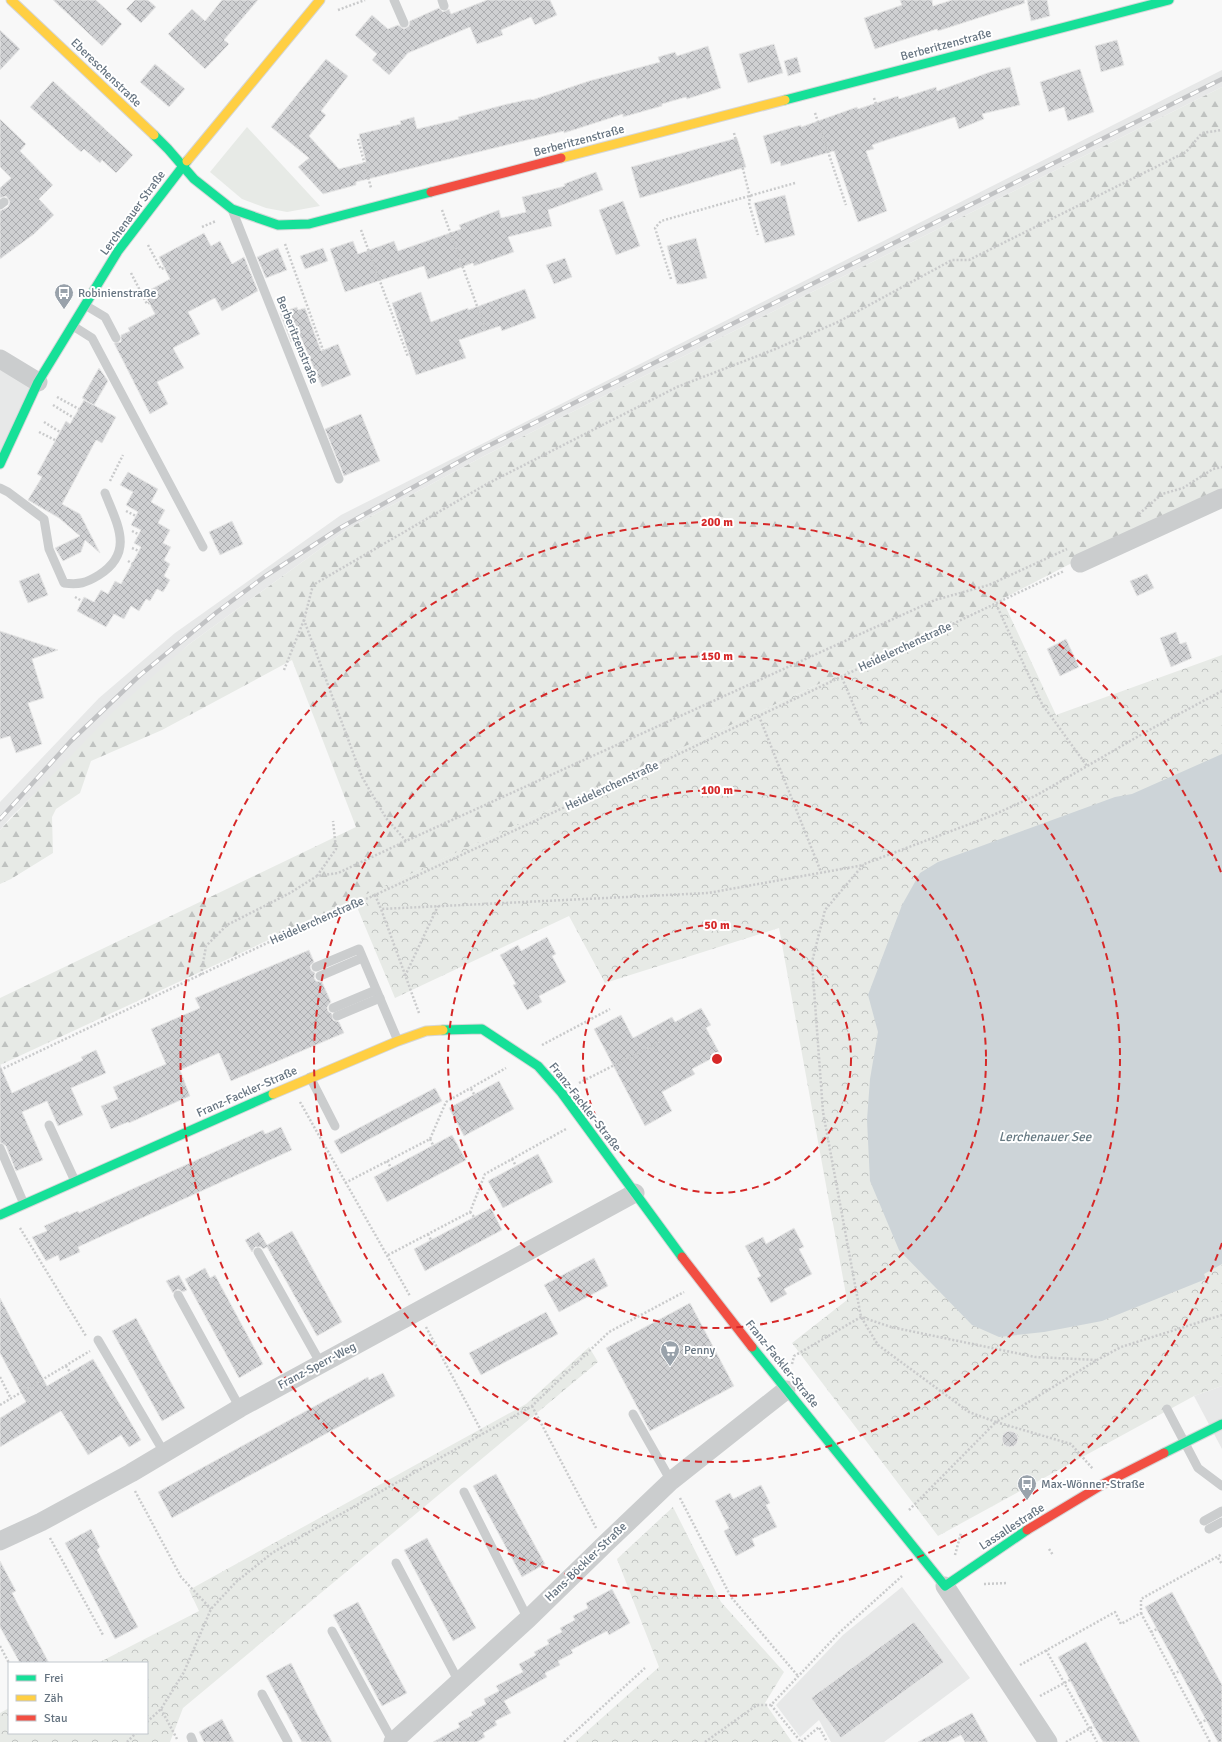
<svg xmlns="http://www.w3.org/2000/svg" width="1222" height="1742" viewBox="0 0 1222 1742" font-family="Signika,sans-serif">
  <style>
    .built { fill: #e7e8e8 }
    .green { fill: #e7eae6 }
    .forest { fill: url(#forest-firs) }
    .park { fill: url(#park-crowns) }
    .water { fill: #cdd4d8 }
    .building { fill: url(#building-cross-hatch); stroke: #e8e8e8 }
    .lines { fill: none; stroke-linecap: round; stroke-linejoin: round }
    .fast-casing { stroke: #d5d6d7; stroke-width: 11 }
    .slow-casing { stroke: #d5d6d7; stroke-width: 11 }
    .jam-casing { stroke: #d5d6d7; stroke-width: 11 }
    .path { stroke: #c9cacb; stroke-width: 2.5; stroke-dasharray: 2 2; stroke-linecap: butt }
    .lane { stroke: #cbcdce; stroke-width: 9 }
    .street { stroke: #cbcdce; stroke-width: 19 }
    .fast { stroke: #16e098; stroke-width: 9 }
    .slow { stroke: #ffcf43; stroke-width: 9 }
    .jam { stroke: #f24e42; stroke-width: 9 }
    .rail-casing { stroke: #c1c2c4; stroke-width: 4.5 }
    .rail { stroke: #fff; stroke-width: 3; stroke-dasharray: 9; stroke-linecap: butt }
    .ring { fill: none; stroke: #d62828; stroke-width: 2; stroke-dasharray: 7 5 }
    .labels { text-anchor: middle; dominant-baseline: central; stroke-width: 4; stroke-linejoin: round; paint-order: stroke }
    .street-label { font-size: 12px; fill: #667481; stroke: #fff }
    .poi-label { font-size: 12px; fill: #667481; stroke: #fff; text-anchor: start }
    .water-label { font-size: 13px; font-style: italic; fill: #667982; stroke: #fff }
    .centre { fill: #d62828; stroke: #fff; stroke-width: 2 }
    .ring-label { font-size: 12px; text-anchor: middle; font-weight: bold; fill: #d62828; stroke: #fff; stroke-width: 4; stroke-linejoin: round; paint-order: stroke }
  </style>
  <defs>
    <pattern id="forest-firs" width="22" height="20" patternUnits="userSpaceOnUse"><rect width="22" height="20" fill="#e7eae6"/><path d="M5 1l3.5 6h-7zM16 11l3.5 6h-7z" fill="#bfc2c0"/></pattern>
    <pattern id="park-crowns" width="20" height="18" patternUnits="userSpaceOnUse"><rect width="20" height="18" fill="#e7eae6"/><path d="M2 6a3 3 0 1 1 6 0M12 15a3 3 0 1 1 6 0" fill="none" stroke="#bfc2c0"/></pattern>
    <pattern id="building-cross-hatch" width="8" height="8" patternUnits="userSpaceOnUse"><rect width="8" height="8" fill="#cfd0d2"/><path d="M0 0l8 8M0 8l8-8" fill="none" stroke="#acadb0"/></pattern>
  </defs>
  <rect width="100%" height="100%" fill="#f8f8f8"/>
  <g class="built">
    <polygon points="1222,70 1222,87 484,456 349,528 188,645 10,818 0,830 0,802 99,698 175,633 341,515"/>
    <polygon points="0,361 39,385 0,464"/>
    <polygon points="1222,1386 1222,1449 1194,1396"/>
    <polygon points="902,1587 970,1678 884,1742 831,1742 819,1720 800,1737 776,1705 843,1635"/>
  </g>
  <polygon class="green" points="247,127 320,206 287,212 266,208 242,199 210,172"/>
  <polygon class="forest" points="1222,87 1222,493 1101,548 1002,599 0,1065 0,998 356,827 292,660 162,730 91,761 80,793 56,809 52,817 53,853 11,879 0,884 0,830 113,712 188,645 349,528 484,456"/>
  <g class="park">
    <polygon points="1002,599 1056,715 1222,655 1222,1386 1194,1396 938,1536 792,1343 847,1300 779,928 605,983 569,916 395,998 354,900"/>
    <polygon points="589,1347 598,1362 183,1708 170,1742 0,1742 0,1713 9,1708 9,1733 147,1733 147,1663 98,1663 199,1611 189,1590 526,1404"/>
    <polygon points="673,1507 721,1602 784,1672 765,1703 792,1742 575,1742 659,1667 617,1559"/>
  </g>
  <polygon class="water" points="1222,754 1222,1264 1204,1274 1206,1279 1102,1321 1044,1332 999,1337 972,1325 899,1250 870,1181 867,1120 870,1079 878,1032 868,995 902,905 920,873 938,862 1115,797 1132,794"/>
  <g class="building">
    <polygon points="53,0 96,0 122,24 102,46"/>
    <polygon points="135,0 148,0 156,7 141,23 126,9"/>
    <polygon points="222,0 258,0 224,40 229,44 205,69 168,34 192,9 205,21"/>
    <polygon points="487,0 550,0 557,15 535,25 531,17 501,30 503,35 477,44 470,27 408,53 389,75 372,60 377,54 355,35 372,15 388,29 398,25 404,29 409,26 410,21 439,8 443,12 449,9 451,14"/>
    <polygon points="900,0 932,0 933,6 952,0 1024,0 1025,3 938,31 937,29 875,49 864,18 902,5"/>
    <polygon points="1027,0 1047,0 1050,16 1031,21"/>
    <polygon points="0,30 20,49 0,70"/>
    <polygon points="1117,40 1124,65 1101,72 1095,46"/>
    <polygon points="774,44 783,73 748,83 739,54"/>
    <polygon points="708,46 721,88 687,99 686,97 662,104 662,106 623,117 623,114 564,133 564,131 356,182 356,185 323,194 298,167 309,158 271,127 326,59 348,76 321,111 326,115 309,136 339,169 366,162 359,134 401,124 400,121 414,117 417,129 459,119 458,117 507,104 531,99 532,100 589,81 660,62 658,57 675,52 677,56"/>
    <polygon points="797,57 801,72 788,76 784,61"/>
    <polygon points="155,64 185,89 169,107 140,82"/>
    <polygon points="1010,67 1020,105 982,114 984,119 959,129 955,117 872,145 874,149 866,151 887,211 858,222 834,151 781,166 780,161 771,164 763,136 801,125 801,127 857,107 858,109 867,106 898,96 899,99 936,87 937,91 990,72"/>
    <polygon points="1080,69 1094,112 1068,121 1064,107 1049,112 1040,82"/>
    <polygon points="53,81 133,155 116,173 102,160 100,163 84,149 81,152 30,107"/>
    <polygon points="0,119 26,144 20,151 53,185 39,199 54,215 34,234 0,259 0,211 8,207 10,202 6,196 0,198 0,188 11,178 0,167"/>
    <polygon points="737,138 746,167 640,198 631,167"/>
    <polygon points="596,172 603,190 548,210 552,226 508,237 514,252 474,266 473,263 428,279 424,266 345,292 330,249 353,241 358,254 394,241 398,251 461,229 459,225 499,210 501,218 526,212 522,197 565,186 564,184"/>
    <polygon points="785,195 795,235 765,243 754,203"/>
    <polygon points="623,201 640,246 616,255 599,210"/>
    <polygon points="204,233 211,246 220,241 232,264 244,257 258,291 222,311 215,298 188,312 200,334 173,348 184,368 157,382 168,404 150,414 114,343 121,342 121,335 130,331 128,328 155,314 144,293 170,279 159,257"/>
    <polygon points="696,238 707,278 683,284 677,284 667,246"/>
    <polygon points="278,248 287,270 266,278 257,257"/>
    <polygon points="323,248 328,261 305,269 300,256"/>
    <polygon points="565,258 572,277 554,284 546,265"/>
    <polygon points="525,289 536,318 502,331 500,326 459,340 466,358 416,375 392,303 421,292 431,322 468,308 468,310"/>
    <polygon points="297,307 298,310 305,308 321,351 338,344 351,375 322,387 301,338 291,342 280,313"/>
    <polygon points="99,368 108,381 94,405 82,398"/>
    <polygon points="84,400 116,417 102,443 96,440 62,504 80,514 100,553 85,540 81,552 63,561 55,548 80,536 59,518 28,500 42,477 37,474 66,421 70,424"/>
    <polygon points="361,414 380,461 344,476 325,429"/>
    <polygon points="128,472 158,489 151,502 165,510 158,523 170,530 163,543 171,547 164,560 170,564 164,576 170,580 163,592 157,589 150,601 146,599 139,611 131,606 124,619 114,614 106,627 77,611 84,597 94,602 101,590 108,594 115,581 121,584 141,547 134,543 141,530 131,525 138,512 126,505 133,492 120,485"/>
    <polygon points="232,521 243,544 220,555 209,532"/>
    <polygon points="39,573 48,595 28,603 19,581"/>
    <polygon points="1147,574 1154,588 1137,596 1130,581"/>
    <polygon points="0,631 58,650 32,659 44,698 28,703 42,744 16,753 10,736 0,739"/>
    <polygon points="1176,632 1180,644 1186,642 1192,658 1171,667 1160,638"/>
    <polygon points="1066,639 1079,667 1060,676 1047,649"/>
    <polygon points="547,937 556,954 552,956 566,982 539,996 542,1002 527,1010 513,985 516,984 500,955 518,945 521,951"/>
    <polygon points="309,950 314,962 310,966 311,970 315,973 314,978 316,981 322,982 331,1002 327,1007 328,1011 332,1014 333,1020 339,1022 344,1033 231,1081 219,1053 180,1070 190,1096 129,1123 128,1122 111,1129 101,1106 118,1099 113,1087 166,1064 151,1029 200,1008 195,998"/>
    <polygon points="701,1008 711,1025 706,1028 720,1054 692,1069 695,1074 662,1092 672,1111 645,1126 594,1029 621,1015 633,1038 672,1017 675,1022"/>
    <polygon points="96,1050 106,1073 71,1088 83,1115 58,1126 47,1101 22,1112 43,1160 16,1171 6,1146 0,1142 0,1065 12,1093 83,1060 81,1057"/>
    <polygon points="499,1081 514,1109 464,1136 449,1108"/>
    <polygon points="435,1088 442,1101 341,1154 334,1141"/>
    <polygon points="281,1127 292,1150 78,1247 80,1252 60,1261 58,1255 46,1261 32,1237 47,1231 44,1226 78,1211 79,1213 263,1130 265,1134"/>
    <polygon points="452,1135 466,1160 387,1202 374,1177"/>
    <polygon points="538,1154 553,1182 503,1208 488,1181"/>
    <polygon points="491,1208 502,1230 425,1271 414,1249"/>
    <polygon points="794,1228 804,1247 799,1249 812,1274 784,1289 787,1294 771,1303 757,1278 761,1276 745,1246 763,1237 766,1244"/>
    <polygon points="292,1231 342,1322 317,1336 267,1247 263,1249 261,1247 255,1247 252,1252 245,1240 259,1232 267,1245"/>
    <polygon points="594,1258 608,1286 559,1312 544,1285"/>
    <polygon points="205,1268 210,1278 215,1275 263,1364 239,1378 185,1279"/>
    <polygon points="179,1275 187,1290 183,1292 178,1289 173,1293 166,1281"/>
    <polygon points="0,1298 47,1386 93,1359 141,1440 129,1447 121,1435 88,1455 61,1411 0,1447 0,1418 26,1402 0,1353"/>
    <polygon points="690,1303 734,1386 650,1431 606,1348"/>
    <polygon points="546,1312 558,1334 481,1375 469,1353"/>
    <polygon points="136,1318 185,1408 162,1421 112,1331"/>
    <polygon points="383,1373 395,1396 172,1518 158,1492 368,1377 369,1380"/>
    <circle cx="1010" cy="1439" r="8"/>
    <polygon points="496,1474 545,1564 522,1577 473,1486"/>
    <polygon points="761,1485 770,1503 766,1505 777,1527 752,1539 755,1546 736,1556 724,1531 729,1528 715,1501 730,1493 733,1499"/>
    <polygon points="91,1529 100,1547 97,1550 138,1627 115,1639 65,1543"/>
    <polygon points="427,1538 476,1628 453,1641 404,1550"/>
    <polygon points="0,1561 16,1591 12,1593 49,1663 20,1663 0,1627"/>
    <polygon points="612,1589 630,1623 609,1635 607,1631 571,1650 573,1653 558,1661 560,1665 545,1673 547,1677 504,1701 511,1713 495,1721 497,1725 483,1733 485,1737 477,1742 433,1742 460,1727 458,1723 473,1715 471,1712 486,1704 484,1699 499,1691 496,1686 523,1672 519,1664 536,1655 534,1652 549,1644 547,1640 562,1632 560,1628 575,1620 573,1616 588,1608 586,1603"/>
    <polygon points="1172,1592 1222,1685 1222,1742 1218,1742 1145,1607"/>
    <polygon points="358,1602 407,1693 382,1706 333,1615"/>
    <polygon points="914,1622 944,1662 841,1738 811,1698"/>
    <polygon points="1086,1642 1140,1742 1103,1742 1094,1726 1058,1657"/>
    <polygon points="291,1663 315,1710 332,1742 302,1742 266,1676"/>
    <polygon points="972,1713 988,1742 965,1742 961,1735 947,1742 918,1742"/>
    <polygon points="222,1719 234,1742 204,1742 199,1732"/>
  </g>
  <g class="lines">
    <defs>
      <g id="fast">
        <polyline points="785,100 1169,0"/>
        <polyline points="154,135 168,149 194,179 232,209 278,225 309,224 431,192"/>
        <polyline points="0,464 38,382 118,251 187,161"/>
        <polyline points="443,1030 482,1029 538,1066 561,1092 682,1257"/>
        <polyline points="0,1215 273,1094"/>
        <polyline points="752,1347 945,1586 1027,1530"/>
        <polyline points="1164,1453 1222,1424"/>
      </g>
      <g id="slow">
        <polyline points="11,0 154,135"/>
        <polyline points="561,158 785,100"/>
        <polyline points="187,161 320,0"/>
        <polyline points="273,1094 398,1041 426,1031 443,1030"/>
      </g>
      <g id="jam">
        <polyline points="431,192 561,158"/>
        <polyline points="682,1257 752,1347"/>
        <polyline points="1027,1530 1105,1483 1164,1453"/>
      </g>
    </defs>
    <use href="#fast" class="fast-casing"/>
    <use href="#slow" class="slow-casing"/>
    <use href="#jam" class="jam-casing"/>
    <g class="path">
      <polyline points="338,10 365,0"/>
      <polyline points="874,98 878,110"/>
      <polyline points="815,113 846,205"/>
      <polyline points="734,133 750,197 749,203 758,235"/>
      <polyline points="358,139 371,188"/>
      <polyline points="442,210 485,328"/>
      <polyline points="202,227 216,221"/>
      <polyline points="361,230 408,357"/>
      <polyline points="285,244 323,350"/>
      <polyline points="148,245 161,269 164,268"/>
      <polyline points="131,273 147,304 149,303"/>
      <polyline points="671,279 655,228 661,221 795,183"/>
      <polyline points="57,397 79,409"/>
      <polyline points="53,405 74,418"/>
      <polyline points="44,422 60,432"/>
      <polyline points="39,432 55,440"/>
      <polyline points="110,481 123,455"/>
      <polyline points="126,511 136,516"/>
      <polyline points="1139,514 1162,494 1183,488 1213,469 1222,467"/>
      <polyline points="132,531 138,534"/>
      <polyline points="132,548 139,551"/>
      <polyline points="128,561 136,566"/>
      <polyline points="75,597 82,601"/>
      <polyline points="996,604 1042,704 1087,766"/>
      <polyline points="284,670 304,620"/>
      <polyline points="842,678 862,725"/>
      <polyline points="1222,691 1151,729 1037,795 991,816 864,864 825,910 812,962 823,1112 861,1317 878,1345 969,1412 996,1422 1097,1360 1121,1347 1222,1315"/>
      <polyline points="759,716 821,872"/>
      <polyline points="406,841 386,818 362,777 304,620 313,585 485,485 677,387 773,350 838,322 952,260 969,260 1186,152 1202,133 1222,130"/>
      <polyline points="317,876 336,849 333,821"/>
      <polyline points="375,895 381,909"/>
      <polyline points="201,975 206,946 227,925 290,893 317,876 338,873 406,841 935,600 989,585 1067,549"/>
      <polyline points="405,976 438,906"/>
      <polyline points="419,1013 381,909 708,893 864,865"/>
      <polyline points="542,1045 610,1009"/>
      <polyline points="0,1070 284,935 375,895 645,770 1064,571"/>
      <polyline points="579,1083 662,1041"/>
      <polyline points="471,1089 474,1094"/>
      <polyline points="300,1102 410,1296"/>
      <polyline points="430,1139 433,1145"/>
      <polyline points="512,1159 516,1166"/>
      <polyline points="387,1161 391,1168"/>
      <polyline points="345,1183 430,1139 446,1102 506,1068"/>
      <polyline points="470,1212 474,1217"/>
      <polyline points="20,1228 86,1336"/>
      <polyline points="428,1234 431,1240"/>
      <polyline points="388,1255 470,1212 485,1174 566,1129"/>
      <polyline points="426,1327 483,1434"/>
      <polyline points="792,1364 794,1356 861,1317 891,1327 1035,1357 1097,1360"/>
      <polyline points="66,1366 70,1372"/>
      <polyline points="0,1377 11,1399"/>
      <polyline points="0,1405 90,1351"/>
      <polyline points="532,1406 596,1528"/>
      <polyline points="1041,1481 1045,1486"/>
      <polyline points="135,1491 181,1577 211,1609"/>
      <polyline points="680,1498 731,1597 798,1676"/>
      <polyline points="909,1510 996,1422 1071,1444 1093,1469"/>
      <polyline points="50,1538 103,1635"/>
      <polyline points="1049,1549 1053,1555"/>
      <polyline points="955,1555 961,1533"/>
      <polyline points="1218,1558 1222,1564"/>
      <polyline points="984,1584 1008,1583"/>
      <polyline points="1141,1613 1210,1742"/>
      <polyline points="1151,1632 1157,1629"/>
      <polyline points="0,1646 9,1663"/>
      <polyline points="1046,1650 1097,1742"/>
      <polyline points="1020,1665 1115,1612 1121,1624 1141,1613 1141,1599 1222,1554"/>
      <polyline points="1173,1674 1180,1671"/>
      <polyline points="1040,1696 1070,1680"/>
      <polyline points="771,1705 801,1742 819,1727 827,1742"/>
      <polyline points="161,1709 177,1739"/>
      <polyline points="147,1722 161,1709 184,1672 211,1609 236,1582 272,1553 532,1406 609,1332 684,1292"/>
      <polyline points="1200,1723 1206,1720"/>
      <polyline points="127,1742 136,1733"/>
      <polyline points="564,1742 645,1668"/>
      <polyline points="705,1742 757,1705 771,1705 840,1632 902,1576"/>
      <polyline points="1066,1742 1094,1726"/>
    </g>
    <g class="lane">
      <polyline points="394,0 404,23"/>
      <polyline points="442,0 444,6"/>
      <polyline points="0,205 4,202"/>
      <polyline points="233,212 339,479"/>
      <polyline points="85,305 105,317 116,338"/>
      <polyline points="73,326 92,338 203,547"/>
      <path d="M0 488 8 492 44 519 49 549 64 583C79 585 86 583 99 575 135 552 117 524 105 493"/>
      <polyline points="316,967 359,949 398,1041"/>
      <polyline points="320,976 362,958"/>
      <polyline points="333,1008 376,990"/>
      <polyline points="337,1016 380,998"/>
      <polyline points="310,1077 335,1126"/>
      <polyline points="49,1125 75,1181"/>
      <polyline points="0,1148 24,1204"/>
      <polyline points="258,1252 321,1364"/>
      <polyline points="178,1295 240,1408"/>
      <polyline points="98,1340 165,1454"/>
      <polyline points="1167,1409 1198,1468 1222,1486"/>
      <polyline points="633,1414 671,1481"/>
      <polyline points="464,1492 528,1619"/>
      <polyline points="1204,1521 1222,1511"/>
      <polyline points="1209,1529 1222,1522"/>
      <polyline points="396,1563 459,1682"/>
      <polyline points="332,1631 393,1742"/>
      <polyline points="262,1694 288,1742"/>
      <polyline points="191,1737 193,1742"/>
    </g>
    <g class="street">
      <polyline points="0,359 38,382"/>
      <polyline points="1080,563 1222,498"/>
      <polyline points="0,1541 41,1522 131,1473 240,1408 635,1193"/>
      <polyline points="945,1586 1048,1742"/>
      <polyline points="393,1742 528,1619 605,1544 671,1481 786,1390"/>
    </g>
    <use href="#fast" class="fast"/>
    <use href="#slow" class="slow"/>
    <use href="#jam" class="jam"/>
    <defs>
      <polyline id="rail" points="0,819 71,741 139,676 217,612 264,577 340,528 478,451 1222,79"/>
    </defs>
    <use href="#rail" class="rail-casing"/>
    <use href="#rail" class="rail"/>
  </g>
  <g class="ring">
    <circle cx="717" cy="1059" r="134"/>
    <circle cx="717" cy="1059" r="269"/>
    <circle cx="717" cy="1059" r="403"/>
    <path d="M1222 1243A537 537 0 1 1 1222 875"/>
  </g>
  <defs>
    <symbol id="bus-pin" viewBox="-11 -11 22 30"><path d="M0 17L-7.5 6A9.5 9.5 0 1 1 7.5 6Z" fill="#99a2ab" stroke="#fff"/><path d="M-5-6H5V4H4V6H2V4H-2V6H-4V4H-5ZM-3.5-4V0h7V-4ZM-3.5 1.2v1.5H-2V1.2ZM2 1.2v1.5H3.5V1.2Z" fill="#fff"/></symbol>
    <symbol id="supermarket-pin" viewBox="-11 -11 22 30"><path d="M0 17L-7.5 6A9.5 9.5 0 1 1 7.5 6Z" fill="#99a2ab" stroke="#fff"/><path d="M-6-5.5h2.5l.6 2H6L4.5 2H-2.5L-4.4-4H-6ZM-1.5 3.2a1.3 1.3 0 1 0 .1 0ZM3 3.2a1.3 1.3 0 1 0 .1 0Z" fill="#fff"/></symbol>
  </defs>
  <g fill-rule="evenodd">
    <use href="#bus-pin" x="53" y="282" width="22" height="30"/>
    <use href="#supermarket-pin" x="659" y="1339" width="22" height="30"/>
    <use href="#bus-pin" x="1016" y="1473" width="22" height="30"/>
  </g>
  <g class="labels">
    <g class="street-label">
      <text transform="translate(946 45) rotate(-15)">Berberitzenstraße</text>
      <text transform="translate(106 73) rotate(44)">Ebereschenstraße</text>
      <text transform="translate(579 141) rotate(-15)">Berberitzenstraße</text>
      <text transform="translate(133 213) rotate(-54)">Lerchenauer Straße</text>
      <text transform="translate(297 340) rotate(68)">Berberitzenstraße</text>
      <text transform="translate(905 647) rotate(-25)">Heidelerchenstraße</text>
      <text transform="translate(612 786) rotate(-25)">Heidelerchenstraße</text>
      <text transform="translate(317 921) rotate(-24)">Heidelerchenstraße</text>
      <text transform="translate(247 1092) rotate(-24)">Franz-Fackler-Straße</text>
      <text transform="translate(585 1107) rotate(52)">Franz-Fackler-Straße</text>
      <text transform="translate(782 1364) rotate(51)">Franz-Fackler-Straße</text>
      <text transform="translate(317 1366) rotate(-28)">Franz-Sperr-Weg</text>
      <text transform="translate(1012 1527) rotate(-33)">Lassallestraße</text>
      <text transform="translate(586 1562) rotate(-44)">Hans-Böckler-Straße</text>
    </g>
    <g class="poi-label">
      <text x="78" y="293">Robinienstraße</text>
      <text x="684" y="1350">Penny</text>
      <text x="1041" y="1484">Max-Wönner-Straße</text>
    </g>
    <g class="water-label">
      <text x="1045" y="1137">Lerchenauer See</text>
    </g>
  </g>
  <circle cx="717" cy="1059" r="6" class="centre"/>
  <g class="ring-label">
    <text x="717" y="526">200 m</text>
    <text x="717" y="660">150 m</text>
    <text x="717" y="794">100 m</text>
    <text x="717" y="929">50 m</text>
  </g>
  <rect x="8" y="1662" width="140" height="72" fill="#ffffff" stroke="#c2c7cd"/>
  <rect x="16" y="1675" width="20" height="6" fill="#16e098" stroke="#c2c7cd"/>
  <text x="44" y="1682" font-size="12" fill="#667481">Frei</text>
  <rect x="16" y="1695" width="20" height="6" fill="#ffcf43" stroke="#c2c7cd"/>
  <text x="44" y="1702" font-size="12" fill="#667481">Zäh</text>
  <rect x="16" y="1715" width="20" height="6" fill="#f24e42" stroke="#c2c7cd"/>
  <text x="44" y="1722" font-size="12" fill="#667481">Stau</text>
</svg>
